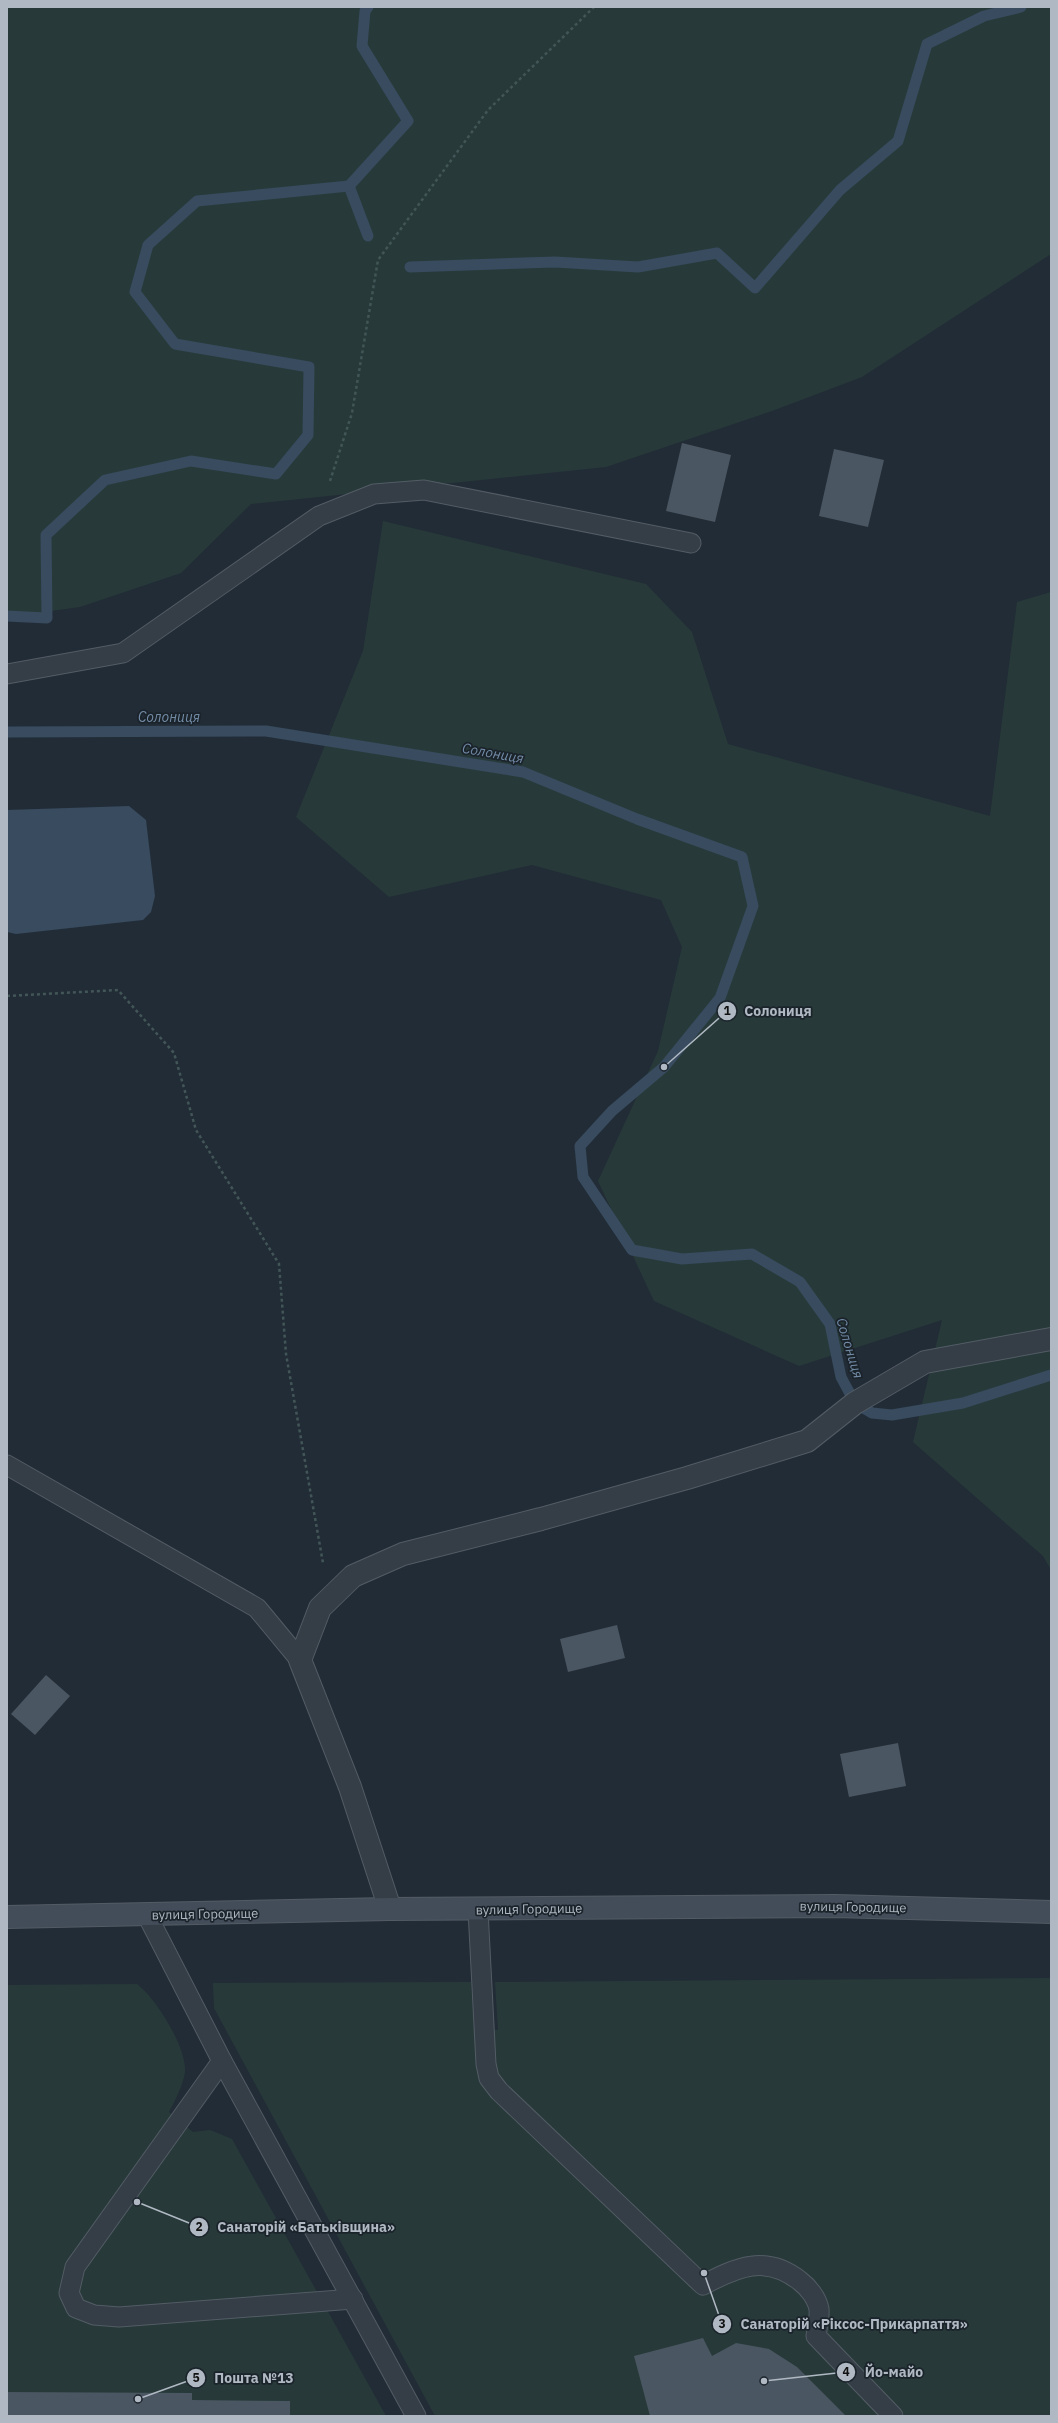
<svg xmlns="http://www.w3.org/2000/svg" width="1058" height="2423" viewBox="0 0 1058 2423" font-family="'IBM Plex Sans',sans-serif">
  <style>
    .green { fill: #273a39 }
    .water { fill: #384b5f }
    .lines { fill: none; stroke-linecap: round; stroke-linejoin: round }
    .stream { stroke: #384b5f; stroke-width: 11 }
    .building { fill: #4a5662 }
    .lane-casing { stroke: #535c65; stroke-width: 21 }
    .street-casing { stroke: #535c65; stroke-width: 24 }
    .secondary-casing { stroke: #535c65; stroke-width: 24 }
    .path { stroke: #435657; stroke-width: 2.5; stroke-dasharray: 3 3; stroke-linecap: butt }
    .lane { stroke: #353e47; stroke-width: 19 }
    .street { stroke: #353e47; stroke-width: 22 }
    .secondary { stroke: #434d5a; stroke-width: 22 }
    .labels { text-anchor: middle; dominant-baseline: central; stroke-width: 3.5; stroke-linejoin: round; paint-order: stroke }
    .street-label { font-size: 13px; fill: #b0b9c3; stroke: #1b232b }
    .water-label { font-size: 14px; font-style: italic; fill: #728ba5; stroke: #1b232b }
    .leader { fill: none; stroke: #b0b9c3; stroke-width: 1.5 }
    .callout-dot { fill: #b0b9c3; stroke: #1b232b; stroke-width: 1.5 }
    .mark-label { font-size: 12px; text-anchor: middle; font-weight: bold; fill: #111 }
    .callout-label { font-size: 14px; text-anchor: middle; font-weight: bold; fill: #b0b9c3; stroke: #1b232b; stroke-width: 3.5; stroke-linejoin: round; paint-order: stroke }
  </style>
  <rect width="100%" height="100%" fill="#222c36"/>
  <g class="green">
    <polygon points="7,7 1051,7 1051,254 862,377 772,411 606,467 251,504 181,573 80,607 7,617"/>
    <polygon points="383,521 646,584 692,632 728,744 990,816 1017,602 1051,592 1051,1570 1043,1556 913,1442 942,1320 799,1366 654,1301 598,1181 658,1051 682,947 661,900 532,865 389,897 296,817 363,651"/>
    <polygon points="1051,1978 1051,2416 435,2416 214,2008 213,1983 471,1982 474,2030 498,2030 495,1982"/>
    <path d="M137 1984C156 1998 187 2048 185 2072 183 2086 175 2100 169 2112L193 2132 210 2130 232 2139 386 2416H7V1985Z"/>
  </g>
  <polygon class="water" points="129,806 146,820 155,896 151,912 143,920 16,934 7,932 7,810"/>
  <g class="lines">
    <g class="stream">
      <polyline points="349,186 368,236"/>
      <polyline points="410,267 555,262 638,267 717,253 755,288 840,190 898,141 927,44 984,16 1021,7"/>
      <polyline points="7,616 47,618 46,535 105,480 191,461 276,474 308,435 309,367 175,344 135,292 148,245 197,201 349,186 408,121 362,46 365,11 368,7"/>
      <polyline points="7,732 266,731 523,772 637,819 742,857 753,906 720,998 664,1067 612,1111 580,1146 583,1177 632,1250 682,1259 752,1254 800,1282 830,1324 841,1377 855,1403 872,1413 892,1415 963,1403 1051,1375"/>
    </g>
  </g>
  <g class="building">
    <polygon points="682,443 731,455 715,522 666,511"/>
    <polygon points="834,449 884,460 868,527 819,516"/>
    <polygon points="617,1625 625,1658 568,1672 560,1639"/>
    <polygon points="46,1675 70,1696 35,1735 11,1714"/>
    <polygon points="898,1743 906,1786 849,1797 840,1754"/>
    <polygon points="703,2338 712,2356 736,2343 769,2349 797,2367 846,2416 650,2416 634,2356"/>
    <polygon points="7,2392 192,2393 192,2400 290,2401 290,2416 7,2416"/>
  </g>
  <g class="lines">
    <defs>
      <g id="lane">
        <polyline points="7,674 123,653 319,516 374,494 424,490 691,543"/>
        <polyline points="7,1465 257,1608 300,1660"/>
        <path d="M478 1910 486 2064 489 2078 499 2091 703 2285C737 2267 766 2254 800 2281 808 2287 817 2298 819 2309 820 2317 817 2328 816 2336L893 2416"/>
        <polyline points="147,1915 222,2061 416,2416"/>
        <polyline points="222,2061 75,2267 69,2293 76,2308 94,2315 119,2317 353,2299"/>
      </g>
      <polyline id="street" points="390,1909 350,1787 300,1660 320,1608 353,1576 403,1554 541,1519 687,1478 807,1441 855,1403 925,1362 1051,1339"/>
      <polyline id="secondary" points="7,1917 390,1909 835,1906 1051,1912"/>
    </defs>
    <use href="#lane" class="lane-casing"/>
    <use href="#street" class="street-casing"/>
    <use href="#secondary" class="secondary-casing"/>
    <g class="path">
      <polyline points="330,481 352,413 378,260 488,110 594,7"/>
      <polyline points="7,996 118,990 174,1053 196,1130 279,1264 286,1354 323,1563"/>
    </g>
    <use href="#lane" class="lane"/>
    <use href="#street" class="street"/>
    <use href="#secondary" class="secondary"/>
  </g>
  <g class="labels">
    <g class="street-label">
      <text transform="translate(853 1907) rotate(1)">вулиця Городище</text>
      <text transform="translate(529 1909) rotate(-1)">вулиця Городище</text>
      <text transform="translate(205 1914) rotate(-1)">вулиця Городище</text>
    </g>
    <g class="water-label">
      <text x="169" y="717">Солониця</text>
      <text transform="translate(493 753) rotate(10)">Солониця</text>
      <text transform="translate(850 1348) rotate(73)">Солониця</text>
    </g>
  </g>
  <path class="leader" d="M664 1067L727 1011M137 2202L199 2227M704 2273L722 2324M764 2381L846 2372M138 2399L196 2378"/>
  <g class="callout-dot">
    <circle cx="664" cy="1067" r="4"/>
    <circle cx="137" cy="2202" r="4"/>
    <circle cx="704" cy="2273" r="4"/>
    <circle cx="764" cy="2381" r="4"/>
    <circle cx="138" cy="2399" r="4"/>
    <circle cx="727" cy="1011" r="10"/>
    <circle cx="199" cy="2227" r="10"/>
    <circle cx="722" cy="2324" r="10"/>
    <circle cx="846" cy="2372" r="10"/>
    <circle cx="196" cy="2378" r="10"/>
  </g>
  <g class="mark-label">
    <text x="727" y="1015">1</text>
    <text x="199" y="2231">2</text>
    <text x="722" y="2328">3</text>
    <text x="846" y="2376">4</text>
    <text x="196" y="2382">5</text>
  </g>
  <g class="callout-label">
    <text x="778" y="1016">Солониця</text>
    <text x="306" y="2232">Санаторій «Батьківщина»</text>
    <text x="854" y="2329">Санаторій «Ріксос-Прикарпаття»</text>
    <text x="894" y="2377">Йо-майо</text>
    <text x="254" y="2383">Пошта №13</text>
  </g>
  <rect width="1058" height="2423" fill="none" stroke="#b0b9c3" stroke-width="16"/>
</svg>
